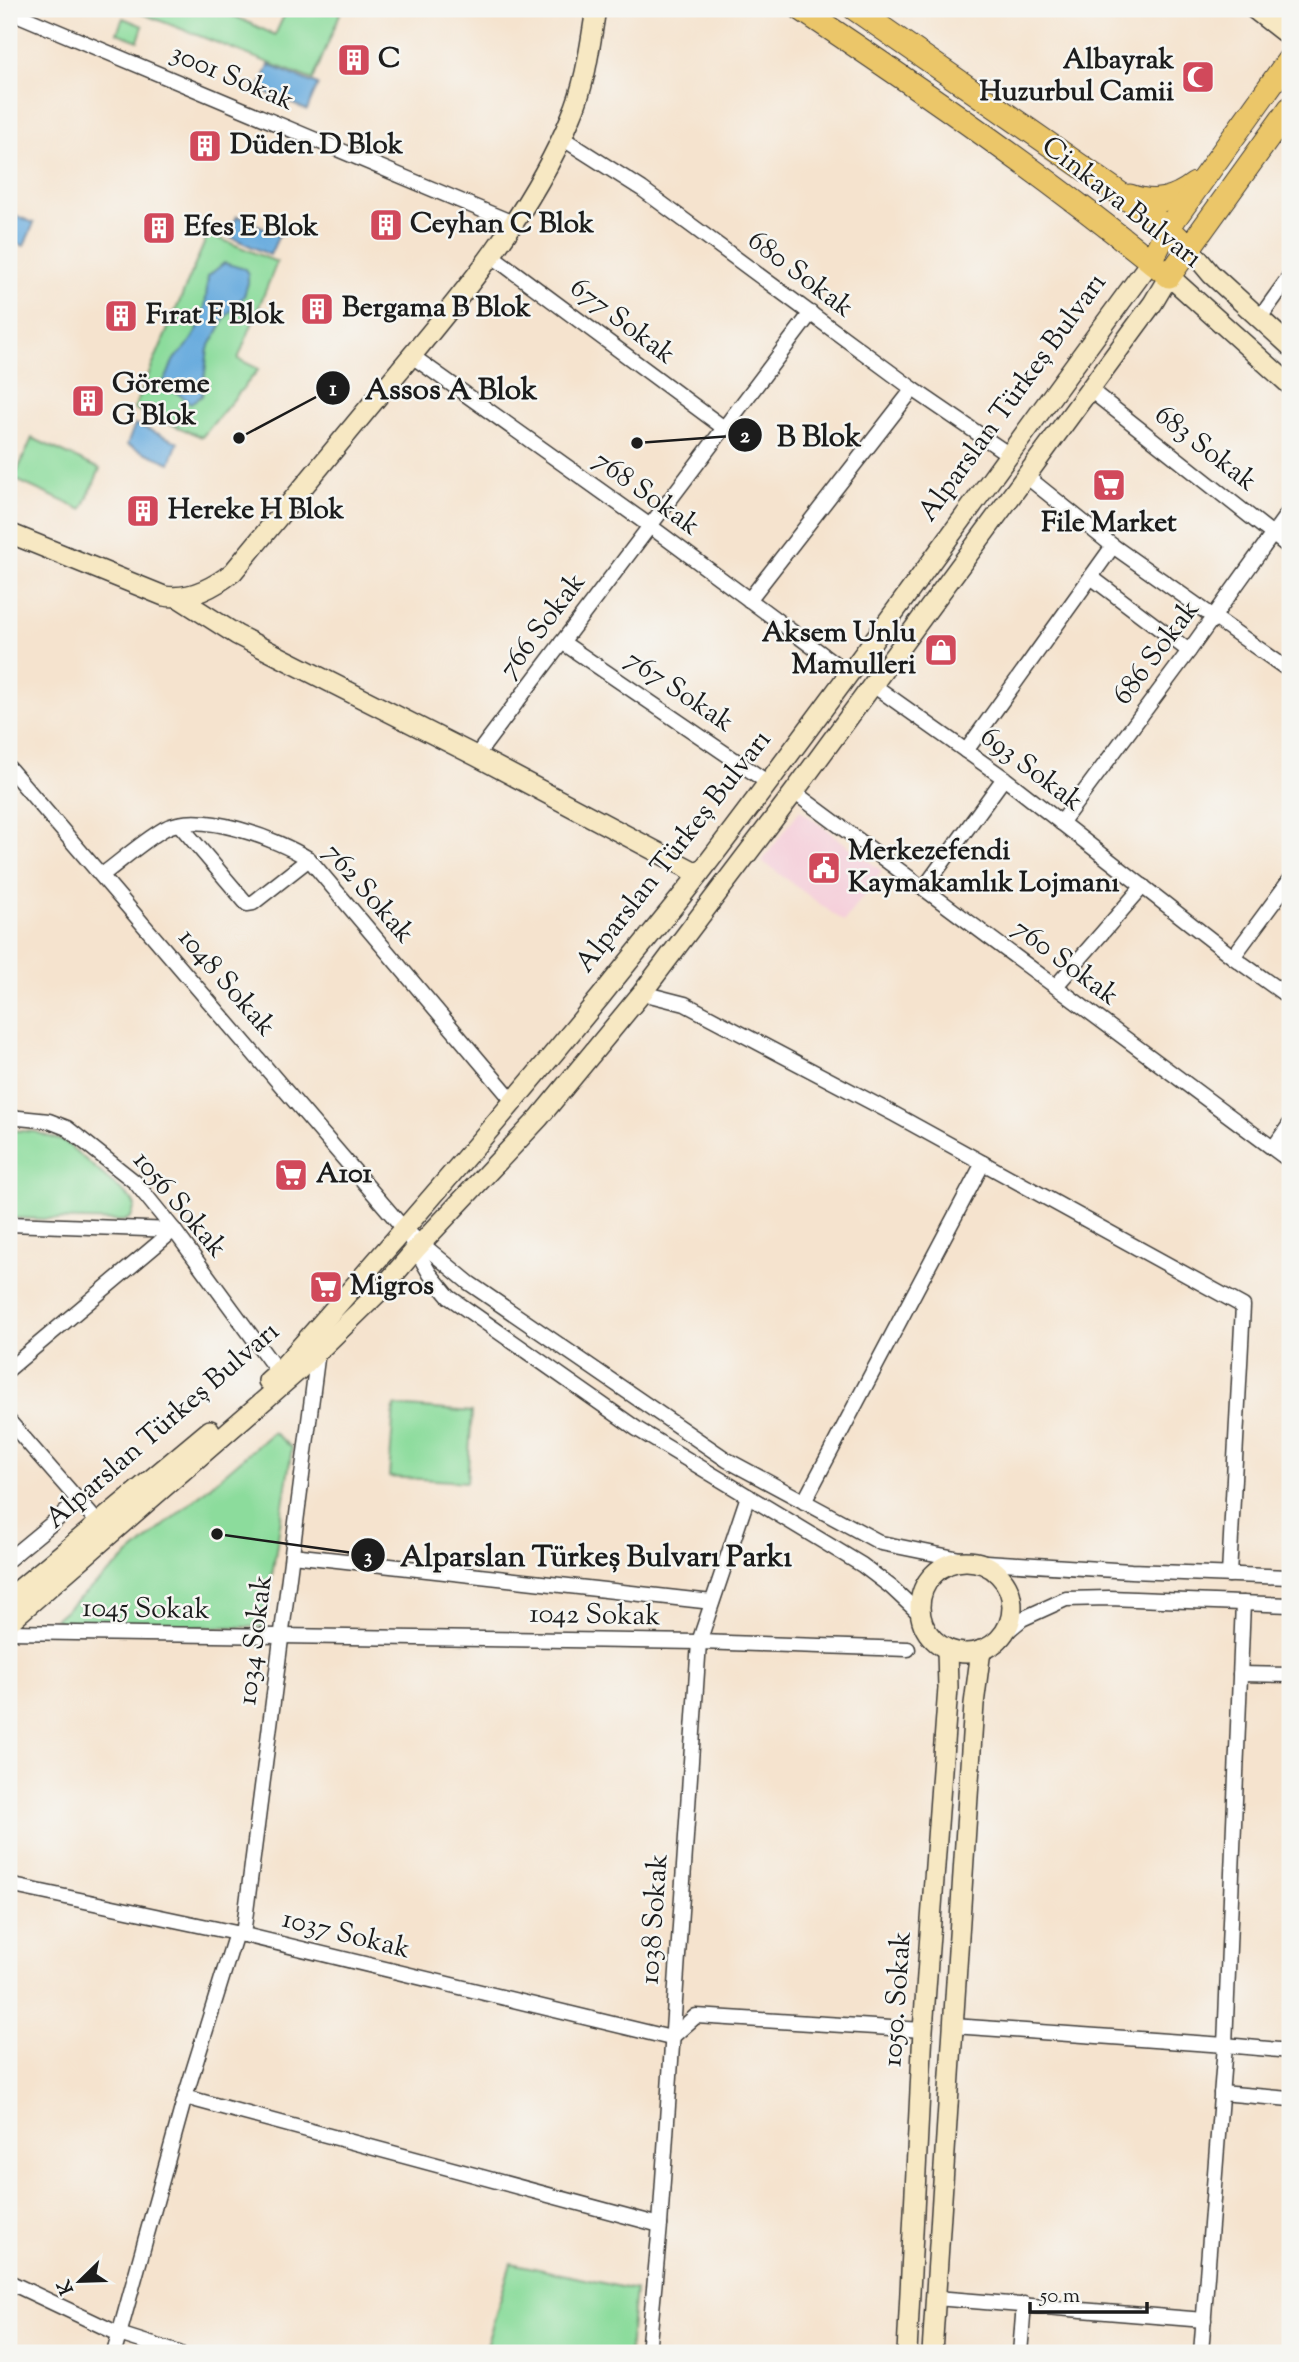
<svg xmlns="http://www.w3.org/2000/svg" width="1299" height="2362" viewBox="0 0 1299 2362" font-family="'Sorts Mill Goudy',serif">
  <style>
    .built { fill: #f5cfda }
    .green { fill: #8cdc9c; stroke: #547c5c; stroke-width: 2 }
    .water { fill: #69acde; stroke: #42647d; stroke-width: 2 }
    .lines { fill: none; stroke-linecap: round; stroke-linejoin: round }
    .street-casing { stroke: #3d3a37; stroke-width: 17 }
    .secondary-casing { stroke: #3d3a37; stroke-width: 22 }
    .primary-casing { stroke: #3d3a37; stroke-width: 25 }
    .street { stroke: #fff; stroke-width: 14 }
    .secondary { stroke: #f7e8c3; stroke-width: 19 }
    .primary { stroke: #ebc669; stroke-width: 23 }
    .labels { text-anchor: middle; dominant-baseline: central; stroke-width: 5; stroke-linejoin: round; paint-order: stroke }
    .poi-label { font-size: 28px; font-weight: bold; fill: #1c1c1c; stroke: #f6f6f2; text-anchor: start }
    .street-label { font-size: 28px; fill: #1c1c1c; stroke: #f6f6f2 }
    .leader { fill: none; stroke: #1c1c1c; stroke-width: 2.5 }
    .callout-dot { fill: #1c1c1c; stroke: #f6f6f2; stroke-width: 2.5 }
    .mark-label { font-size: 21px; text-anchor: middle; font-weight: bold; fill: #fff }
    .callout-label { font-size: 30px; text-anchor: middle; font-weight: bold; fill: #1c1c1c; stroke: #f6f6f2; stroke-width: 5; stroke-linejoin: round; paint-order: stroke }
  </style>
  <rect width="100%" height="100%" fill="#f6f6f2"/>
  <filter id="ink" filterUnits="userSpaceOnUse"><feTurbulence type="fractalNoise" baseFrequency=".0143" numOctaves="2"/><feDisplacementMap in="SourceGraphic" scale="14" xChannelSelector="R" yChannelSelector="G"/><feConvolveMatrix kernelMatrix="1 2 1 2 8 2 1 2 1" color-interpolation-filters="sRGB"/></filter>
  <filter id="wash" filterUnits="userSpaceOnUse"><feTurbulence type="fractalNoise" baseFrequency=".00686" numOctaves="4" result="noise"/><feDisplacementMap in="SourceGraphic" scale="28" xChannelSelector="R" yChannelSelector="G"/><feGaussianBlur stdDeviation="1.57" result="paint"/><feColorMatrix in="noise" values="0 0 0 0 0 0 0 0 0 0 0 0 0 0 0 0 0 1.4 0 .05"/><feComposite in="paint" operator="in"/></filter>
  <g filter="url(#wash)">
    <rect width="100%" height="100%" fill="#f5e3ce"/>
    <polygon class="built" points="800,810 882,871 844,922 762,861"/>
    <g class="green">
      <polygon points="130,9 219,9 275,35 287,9 342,9 313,80"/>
      <polygon points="123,18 143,26 138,41 117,33"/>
      <polygon points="208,234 277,262 238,359 259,369 202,437 134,409"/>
      <polygon points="32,438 100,469 82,510 14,479"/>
      <polygon points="9,1130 36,1132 65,1142 132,1200 135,1206 131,1217 124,1221 9,1218"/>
      <polygon points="394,1406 472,1412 467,1482 389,1477"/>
      <polygon points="273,1432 292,1448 264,1627 64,1626 55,1619"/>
      <polygon points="511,2263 635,2290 629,2353 484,2353"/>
    </g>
    <g class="water">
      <polygon points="269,65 318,85 307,110 259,90"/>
      <polygon points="9,213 34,223 24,246 9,240"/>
      <polygon points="237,216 279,235 270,255 228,236"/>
      <path d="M224 263 245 269 248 274V283L244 296 225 318 208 349 202 396 190 403 176 392 162 388V383C171 374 168 368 175 358 179 354 184 350 187 346 207 319 205 306 208 276Z"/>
      <polygon points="135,424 178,442 170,463 127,445"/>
    </g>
  </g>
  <g filter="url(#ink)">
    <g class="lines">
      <defs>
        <g id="street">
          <polyline points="9,11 513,223"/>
          <polyline points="562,138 642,189 913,389 1008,454"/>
          <polyline points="491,255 724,428"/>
          <polyline points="1259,319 1290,276"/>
          <polyline points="412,356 650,526 849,674"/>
          <polyline points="1089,389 1290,548"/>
          <polyline points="1026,476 1113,546 1290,671"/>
          <polyline points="1091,577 1189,651"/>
          <polyline points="749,600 913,389"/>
          <polyline points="562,642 767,782"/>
          <polyline points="873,685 1004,778 1233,957 1290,998"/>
          <polyline points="966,751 1113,546"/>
          <polyline points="476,756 811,313"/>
          <polyline points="9,768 405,1230 469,1283 727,1460 881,1543 970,1561 1131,1571 1290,1577"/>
          <polyline points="794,792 1290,1161"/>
          <polyline points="1061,823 1189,651 1290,510"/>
          <polyline points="179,824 247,904 253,903 309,859"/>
          <path d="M102 875C122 860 142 842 164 829 200 809 277 839 309 859L514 1102"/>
          <polyline points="924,888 1004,778"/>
          <polyline points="1233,957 1290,880"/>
          <polyline points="1056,986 1143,886"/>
          <polyline points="642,993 685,1004 894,1114 1243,1306 1229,1575"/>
          <polyline points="9,1117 49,1121 67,1128 135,1182 174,1230 278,1372"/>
          <polyline points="1274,1147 1290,1124"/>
          <polyline points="9,1224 174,1230"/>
          <polyline points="412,1243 430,1274 449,1297 637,1429 862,1565 891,1587 922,1616"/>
          <polyline points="9,1369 174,1230"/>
          <polyline points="9,1421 99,1524"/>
          <polyline points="804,1502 983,1163"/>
          <polyline points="292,1555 712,1602"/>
          <polyline points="9,1559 79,1501"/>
          <polyline points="9,1632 699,1642 908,1649"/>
          <polyline points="1004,1634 1022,1619 1066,1599 1109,1598 1290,1605"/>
          <polyline points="1240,1674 1290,1675"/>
          <polyline points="9,1885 236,1933 671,2038"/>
          <polyline points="243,1935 318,1351"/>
          <polyline points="953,2026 1225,2045 1290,2051"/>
          <polyline points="671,2038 696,2016 923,2030"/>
          <polyline points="1221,2093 1290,2099"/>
          <polyline points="185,2097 660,2225"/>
          <polyline points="9,2282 119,2334 179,2353"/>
          <polyline points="936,2298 1204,2320"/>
          <polyline points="114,2353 185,2097 236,1933"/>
          <polyline points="648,2353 660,2225 699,1642 748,1496"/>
          <polyline points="1020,2353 1024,2304"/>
          <polyline points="1201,2353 1225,2045 1243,1603"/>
        </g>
        <g id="secondary">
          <polyline points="1254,9 1290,37"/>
          <polyline points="1190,249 1211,274 1290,346"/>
          <path d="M9 533 164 596C190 600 213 588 233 572 289 505 344 438 399 371 464 293 532 212 571 117 586 83 590 45 596 9"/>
          <polyline points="179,598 237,635 476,756 699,874"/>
          <path d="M268 1381 278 1372C389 1248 497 1123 602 995 634 954 668 914 700 873 854 672 1000 465 1151 261"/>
          <circle cx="966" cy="1607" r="46"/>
          <polyline points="9,1598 210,1430"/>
          <polyline points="9,1622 299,1370 380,1291 416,1249 539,1118 642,993 794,792 1153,303 1169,276 1290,385"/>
          <polyline points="907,2353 923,2030 948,1688 947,1649"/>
          <polyline points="932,2353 974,1704 981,1650"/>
        </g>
        <g id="primary">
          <path d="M801 9C927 93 1052 180 1169 276L1290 108"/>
          <polyline points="855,9 1115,190 1168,228 1190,249"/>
          <path d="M1130 196C1155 205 1174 200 1195 184"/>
          <polyline points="1151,261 1168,228 1290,58"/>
        </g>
      </defs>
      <use href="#street" class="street-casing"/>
      <use href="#secondary" class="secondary-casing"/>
      <use href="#primary" class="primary-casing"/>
      <use href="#street" class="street"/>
      <use href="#secondary" class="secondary"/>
      <use href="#primary" class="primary"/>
    </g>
  </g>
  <defs>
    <symbol id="building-square" viewBox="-11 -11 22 22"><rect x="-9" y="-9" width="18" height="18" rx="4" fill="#d1495b" stroke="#f6f6f2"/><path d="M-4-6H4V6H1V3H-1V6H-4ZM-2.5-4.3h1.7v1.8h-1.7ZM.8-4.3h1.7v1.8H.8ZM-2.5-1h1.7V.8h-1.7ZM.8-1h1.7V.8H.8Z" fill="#fff"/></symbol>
    <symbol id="mosque-square" viewBox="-11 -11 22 22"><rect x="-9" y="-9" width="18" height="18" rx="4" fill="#d1495b" stroke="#f6f6f2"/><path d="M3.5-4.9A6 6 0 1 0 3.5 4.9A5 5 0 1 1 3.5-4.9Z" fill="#fff"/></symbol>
    <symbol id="supermarket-square" viewBox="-11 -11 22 22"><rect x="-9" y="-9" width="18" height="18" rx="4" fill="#d1495b" stroke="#f6f6f2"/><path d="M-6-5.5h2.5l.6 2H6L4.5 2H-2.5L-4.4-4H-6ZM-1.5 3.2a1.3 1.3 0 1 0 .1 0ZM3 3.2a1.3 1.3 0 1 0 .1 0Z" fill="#fff"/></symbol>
    <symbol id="shop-square" viewBox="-11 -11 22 22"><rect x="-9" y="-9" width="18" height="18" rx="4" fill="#d1495b" stroke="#f6f6f2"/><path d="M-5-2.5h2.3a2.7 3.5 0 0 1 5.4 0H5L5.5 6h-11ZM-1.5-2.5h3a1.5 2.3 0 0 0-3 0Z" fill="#fff"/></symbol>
    <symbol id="civic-square" viewBox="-11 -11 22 22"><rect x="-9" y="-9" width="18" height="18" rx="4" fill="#d1495b" stroke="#f6f6f2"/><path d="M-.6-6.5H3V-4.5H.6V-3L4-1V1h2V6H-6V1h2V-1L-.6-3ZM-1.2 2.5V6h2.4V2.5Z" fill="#fff"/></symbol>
  </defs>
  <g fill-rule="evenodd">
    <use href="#building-square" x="335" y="41" width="38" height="38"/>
    <use href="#mosque-square" x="1179" y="58" width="38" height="38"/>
    <use href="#building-square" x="186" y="127" width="38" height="38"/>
    <use href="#building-square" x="367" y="206" width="38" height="38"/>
    <use href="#building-square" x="140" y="209" width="38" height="38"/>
    <use href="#building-square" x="298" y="290" width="38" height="38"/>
    <use href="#building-square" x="102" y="297" width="38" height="38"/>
    <use href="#building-square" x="69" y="382" width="38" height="38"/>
    <use href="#supermarket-square" x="1090" y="466" width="38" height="38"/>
    <use href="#building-square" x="124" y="492" width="38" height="38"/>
    <use href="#shop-square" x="922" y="631" width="38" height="38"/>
    <use href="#civic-square" x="805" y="849" width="38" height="38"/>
    <use href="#supermarket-square" x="272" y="1156" width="38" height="38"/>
    <use href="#supermarket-square" x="307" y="1268" width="38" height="38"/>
  </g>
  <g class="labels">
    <g class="poi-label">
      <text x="378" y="60">C</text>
      <text x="1174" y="61" text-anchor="end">Albayrak<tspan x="1174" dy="32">Huzurbul Camii</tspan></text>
      <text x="230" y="146">Düden D Blok</text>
      <text x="410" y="225">Ceyhan C Blok</text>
      <text x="184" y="228">Efes E Blok</text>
      <text x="342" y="309">Bergama B Blok</text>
      <text x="146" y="316">Fırat F Blok</text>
      <text x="112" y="385">Göreme<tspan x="112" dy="32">G Blok</tspan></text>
      <text x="168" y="511">Hereke H Blok</text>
      <text x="1109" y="524" text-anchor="middle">File Market</text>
      <text x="916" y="634" text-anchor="end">Aksem Unlu<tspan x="916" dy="32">Mamulleri</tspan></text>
      <text x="848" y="852">Merkezefendi<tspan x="848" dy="32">Kaymakamlık Lojmanı</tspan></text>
      <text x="316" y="1175">A101</text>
      <text x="350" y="1287">Migros</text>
    </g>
    <g class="street-label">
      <text transform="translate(232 78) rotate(23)">3001 Sokak</text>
      <text transform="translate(1121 203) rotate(38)">Cinkaya Bulvarı</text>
      <text transform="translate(800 275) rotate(37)">680 Sokak</text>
      <text transform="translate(622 322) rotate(37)">677 Sokak</text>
      <text transform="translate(1013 398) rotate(-54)">Alparslan Türkeş Bulvarı</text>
      <text transform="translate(1205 449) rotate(38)">683 Sokak</text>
      <text transform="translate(646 494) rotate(36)">768 Sokak</text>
      <text transform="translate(543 626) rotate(-53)">766 Sokak</text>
      <text transform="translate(1157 653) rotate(-53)">686 Sokak</text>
      <text transform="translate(679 692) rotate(34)">767 Sokak</text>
      <text transform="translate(1031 770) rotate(37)">693 Sokak</text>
      <text transform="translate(674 852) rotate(-52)">Alparslan Türkeş Bulvarı</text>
      <text transform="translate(368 894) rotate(49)">762 Sokak</text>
      <text transform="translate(1065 963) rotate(37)">760 Sokak</text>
      <text transform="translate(226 983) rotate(49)">1048 Sokak</text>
      <text transform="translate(179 1205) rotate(50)">1056 Sokak</text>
      <text transform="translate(163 1426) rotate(-41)">Alparslan Türkeş Bulvarı</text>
      <text transform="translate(146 1610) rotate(1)">1045 Sokak</text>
      <text transform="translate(595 1616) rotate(1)">1042 Sokak</text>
      <text transform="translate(256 1640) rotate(-83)">1034 Sokak</text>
      <text transform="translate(655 1919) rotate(-86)">1038 Sokak</text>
      <text transform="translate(346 1935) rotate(14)">1037 Sokak</text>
      <text transform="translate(898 1999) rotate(-86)">1050. Sokak</text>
    </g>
  </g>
  <path class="leader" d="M239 438L333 388M637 443L745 435M217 1534L368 1555"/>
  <g class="callout-dot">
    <circle cx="239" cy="438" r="7"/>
    <circle cx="637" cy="443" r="7"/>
    <circle cx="217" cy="1534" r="7"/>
    <circle cx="333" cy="388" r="18"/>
    <circle cx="745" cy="435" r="18"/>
    <circle cx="368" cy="1555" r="18"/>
  </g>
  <g class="mark-label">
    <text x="333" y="395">1</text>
    <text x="745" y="442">2</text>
    <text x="368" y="1563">3</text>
  </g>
  <g class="callout-label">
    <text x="451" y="399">Assos A Blok</text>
    <text x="819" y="446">B Blok</text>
    <text x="596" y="1566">Alparslan Türkeş Bulvarı Parkı</text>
  </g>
  <rect width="1299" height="2362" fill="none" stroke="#f6f6f2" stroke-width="35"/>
  <g transform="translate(80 2281) rotate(247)" stroke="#f6f6f2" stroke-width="5" paint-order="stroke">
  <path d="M0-5L12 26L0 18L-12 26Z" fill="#1c1c1c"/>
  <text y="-10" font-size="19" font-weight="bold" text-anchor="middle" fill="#1c1c1c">K</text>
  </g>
  <path d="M1030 2302v10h117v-10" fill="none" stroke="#1c1c1c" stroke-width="3.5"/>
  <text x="1040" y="2302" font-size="21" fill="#1c1c1c" stroke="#f6f6f2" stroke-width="5" paint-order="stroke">50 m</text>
</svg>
